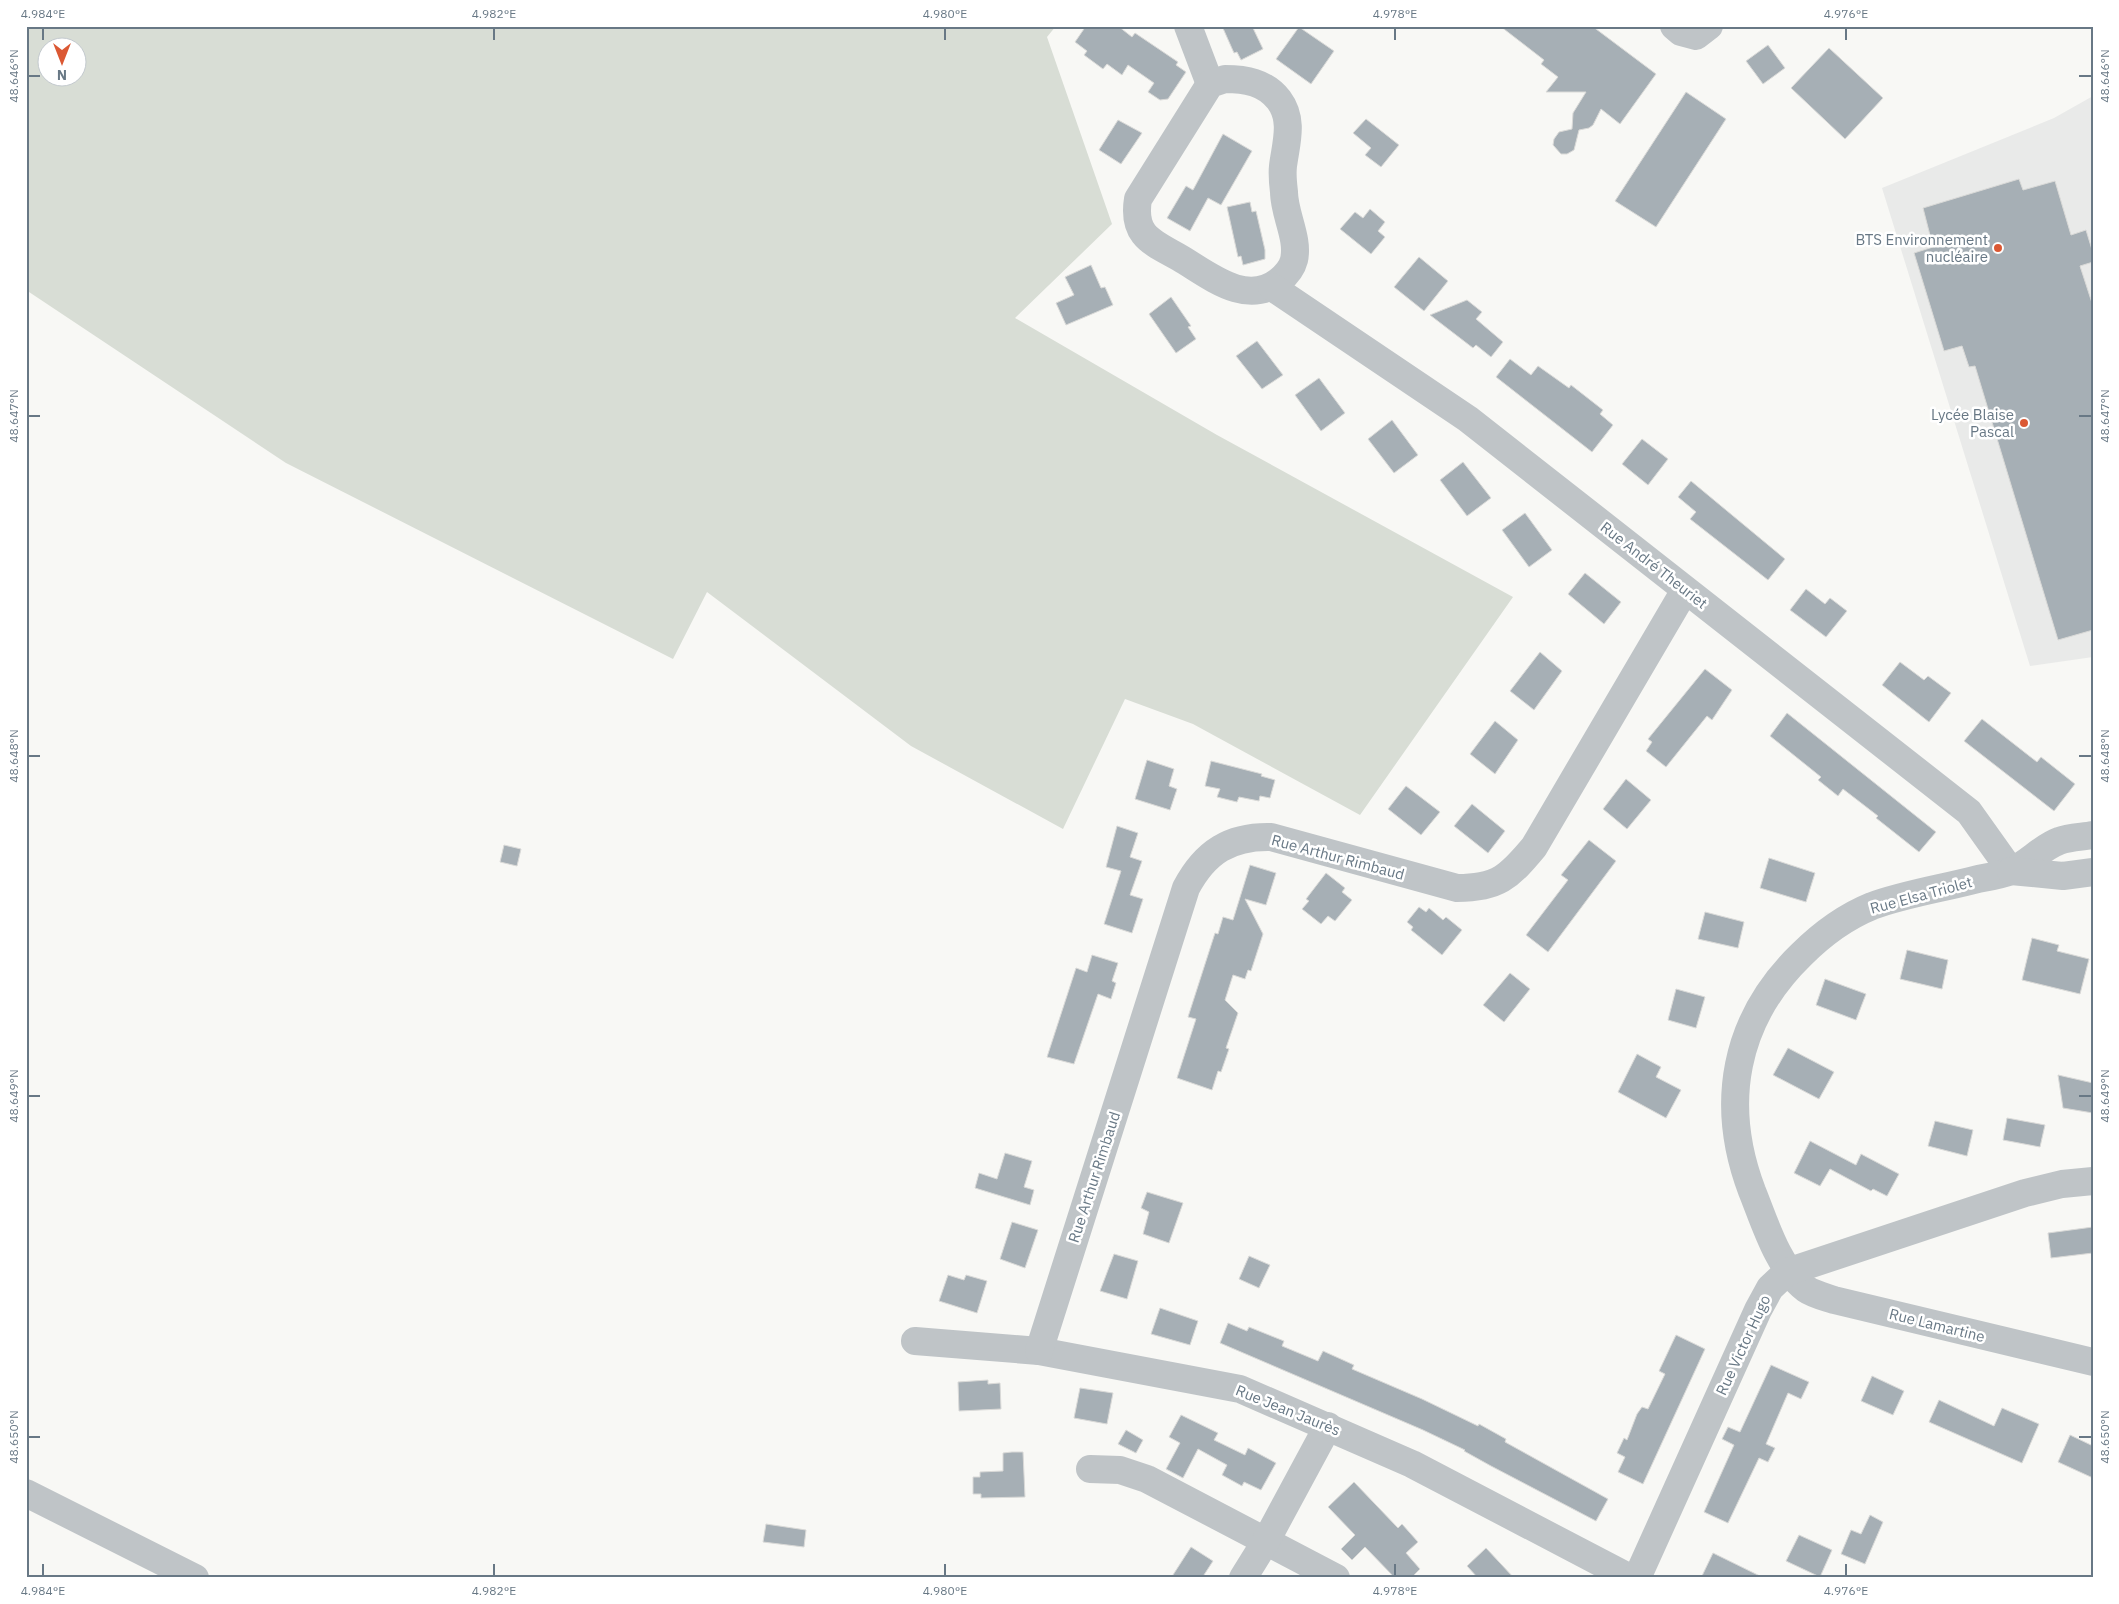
<svg xmlns="http://www.w3.org/2000/svg" width="2119" height="1604" viewBox="0 0 2119 1604" font-family="'IBM Plex Sans',sans-serif">
  <style>
    .built { fill: #e9eae9 }
    .green { fill: #d8ddd5; fill-rule: evenodd }
    .building { fill: #a6afb5; stroke: #dadad8 }
    .lines { fill: none; stroke-linecap: round; stroke-linejoin: round }
    .minor { stroke: #bfc4c7; stroke-width: 28 }
    .ticks { fill: none; stroke: #687885; stroke-width: 2 }
    .poi-dot { fill: #db5833; stroke: #fff; stroke-width: 2 }
    .labels { text-anchor: middle; dominant-baseline: central; stroke-width: 5; stroke-linejoin: round; paint-order: stroke }
    .poi-label { font-size: 15px; fill: #687885; stroke: #fff; text-anchor: end }
    .street-label { font-size: 15px; fill: #687885; stroke: #fff }
    .neatline { fill: none; stroke: #687885; stroke-width: 2 }
    .ticks-label { font-size: 12px; text-anchor: middle; fill: #687885 }
  </style>
  <rect width="100%" height="100%" fill="#f8f8f5"/>
  <polygon class="built" points="2093,96 2093,657 2030,666 1882,188 2054,118"/>
  <path class="green" d="M26 26H1056L1047 37 1112 224 1015 318 1217 435 1513 597 1360 815 1193 724 1125 699 1063 829 911 746 707 592 673 659 286 463 26 290ZM48 48H78V78H48Z"/>
  <g class="building">
    <polygon points="1086,26 1118,26 1132,37 1135,33 1178,62 1176,65 1186,72 1168,99 1160,100 1148,92 1154,83 1128,65 1122,75 1107,64 1103,69 1084,55 1087,51 1075,42"/>
    <polygon points="1222,26 1252,26 1263,49 1241,60 1237,52 1234,53"/>
    <polygon points="1500,26 1592,26 1656,74 1620,124 1601,109 1593,125 1589,128 1579,130 1574,150 1567,154 1561,154 1553,145 1554,139 1559,132 1572,129 1573,113 1586,92 1546,92 1558,77 1541,64 1544,60"/>
    <polygon points="1299,27 1334,51 1311,84 1276,59"/>
    <polygon points="1768,45 1785,68 1763,84 1746,61"/>
    <polygon points="1829,48 1883,98 1845,139 1791,88"/>
    <polygon points="1686,92 1726,119 1656,227 1615,201"/>
    <polygon points="1366,119 1399,145 1381,167 1365,155 1371,148 1353,133"/>
    <polygon points="1118,120 1142,133 1121,164 1099,150"/>
    <polygon points="1223,134 1252,151 1221,205 1208,198 1190,231 1167,218 1186,186 1193,190"/>
    <polygon points="2019,179 2023,190 2055,181 2071,235 2086,230 2093,253 2093,262 2080,266 2093,306 2093,630 2058,640 1975,366 1969,367 1962,346 1944,351 1914,253 1933,247 1923,208"/>
    <polygon points="1250,202 1252,212 1256,211 1265,250 1265,259 1243,265 1241,256 1238,257 1227,207"/>
    <polygon points="1370,209 1385,222 1378,231 1385,237 1371,254 1340,229 1355,212 1363,218"/>
    <polygon points="1419,257 1448,281 1424,311 1394,287"/>
    <polygon points="1091,265 1101,288 1105,287 1113,305 1066,325 1056,303 1074,295 1065,277"/>
    <polygon points="1171,297 1191,326 1188,327 1196,339 1176,353 1149,314"/>
    <polygon points="1467,300 1482,312 1476,319 1503,342 1491,357 1476,345 1473,348 1430,315"/>
    <polygon points="1257,341 1283,375 1262,389 1236,356"/>
    <polygon points="1510,359 1531,375 1538,366 1569,388 1571,385 1603,410 1600,414 1613,425 1592,452 1496,377"/>
    <polygon points="1319,378 1345,413 1321,431 1295,395"/>
    <polygon points="1392,420 1418,455 1394,473 1368,439"/>
    <polygon points="1642,439 1668,459 1648,485 1622,464"/>
    <polygon points="1463,462 1491,498 1467,516 1440,480"/>
    <polygon points="1691,481 1785,559 1768,580 1690,519 1696,512 1678,497"/>
    <polygon points="1525,513 1552,550 1529,567 1502,530"/>
    <polygon points="1585,573 1621,602 1604,624 1568,594"/>
    <polygon points="1806,589 1825,604 1830,598 1847,611 1826,637 1790,610"/>
    <polygon points="1540,652 1562,671 1534,710 1510,691"/>
    <polygon points="1900,662 1924,680 1928,676 1951,693 1929,722 1882,685"/>
    <polygon points="1705,669 1732,690 1712,720 1707,716 1666,767 1646,751 1652,742 1648,739"/>
    <polygon points="1787,713 1936,832 1919,852 1876,818 1878,816 1843,789 1838,796 1818,780 1821,777 1770,736"/>
    <polygon points="1982,719 2037,762 2041,757 2075,784 2054,811 1964,741"/>
    <polygon points="1495,721 1518,740 1495,774 1470,754"/>
    <polygon points="1147,760 1174,769 1169,786 1177,789 1170,810 1135,799"/>
    <polygon points="1211,761 1262,774 1261,776 1275,780 1270,798 1260,796 1259,801 1239,797 1237,802 1217,797 1220,789 1205,786"/>
    <polygon points="1626,779 1651,800 1627,829 1603,809"/>
    <polygon points="1406,786 1440,812 1421,835 1388,809"/>
    <polygon points="1472,804 1505,831 1488,853 1454,826"/>
    <polygon points="1117,826 1138,833 1130,857 1142,861 1130,895 1143,899 1132,933 1104,924 1121,871 1106,867"/>
    <polygon points="1589,840 1616,861 1548,952 1526,935 1568,880 1561,875"/>
    <polygon points="504,845 521,849 517,866 500,862"/>
    <polygon points="1769,858 1815,873 1806,902 1760,888"/>
    <polygon points="1250,865 1276,873 1266,905 1245,899 1263,934 1251,971 1248,970 1245,979 1233,975 1225,1000 1238,1013 1226,1048 1229,1049 1221,1072 1218,1071 1212,1090 1177,1078 1196,1019 1188,1017 1215,933 1218,934 1223,917 1233,920"/>
    <polygon points="1326,873 1345,888 1342,892 1352,900 1335,921 1328,916 1321,924 1302,909 1309,901 1306,899"/>
    <polygon points="1419,907 1426,912 1429,908 1443,920 1446,917 1462,930 1442,955 1411,930 1413,927 1407,922"/>
    <polygon points="1705,912 1744,922 1738,948 1698,939"/>
    <polygon points="2032,938 2059,945 2057,951 2089,959 2080,994 2022,980"/>
    <polygon points="1907,950 1948,960 1942,989 1900,979"/>
    <polygon points="1092,955 1118,963 1112,981 1116,983 1111,999 1098,994 1074,1064 1047,1057 1076,968 1087,972"/>
    <polygon points="1510,973 1530,989 1504,1022 1483,1005"/>
    <polygon points="1825,979 1866,994 1856,1020 1816,1005"/>
    <polygon points="1676,989 1705,997 1696,1028 1668,1020"/>
    <polygon points="1788,1048 1834,1072 1819,1099 1773,1075"/>
    <polygon points="1637,1054 1661,1067 1656,1077 1681,1090 1666,1118 1618,1092"/>
    <polygon points="2058,1075 2093,1083 2093,1113 2063,1108"/>
    <polygon points="2007,1118 2045,1125 2040,1147 2003,1140"/>
    <polygon points="1935,1121 1973,1130 1967,1156 1928,1146"/>
    <polygon points="1810,1141 1856,1165 1861,1154 1899,1174 1887,1196 1873,1189 1871,1191 1830,1169 1820,1186 1794,1173"/>
    <polygon points="1005,1153 1032,1161 1024,1187 1034,1190 1030,1205 975,1188 979,1173 997,1179"/>
    <polygon points="1147,1192 1183,1203 1169,1243 1143,1234 1149,1212 1141,1208"/>
    <polygon points="1012,1222 1038,1230 1025,1268 1000,1259"/>
    <polygon points="2093,1227 2093,1253 2051,1258 2048,1233"/>
    <polygon points="1114,1254 1138,1261 1127,1299 1100,1291"/>
    <polygon points="1249,1256 1270,1265 1259,1288 1239,1279"/>
    <polygon points="948,1275 964,1280 966,1275 987,1281 977,1313 939,1301"/>
    <polygon points="1160,1308 1198,1321 1190,1345 1151,1334"/>
    <polygon points="1228,1323 1247,1331 1249,1327 1284,1341 1282,1346 1318,1361 1323,1351 1354,1365 1352,1369 1422,1399 1478,1426 1479,1424 1506,1439 1505,1442 1608,1499 1596,1521 1491,1466 1464,1451 1465,1450 1423,1430 1220,1343"/>
    <polygon points="1676,1335 1705,1349 1643,1484 1618,1472 1625,1457 1617,1453 1624,1438 1627,1440 1637,1414 1642,1407 1648,1409 1665,1374 1659,1371"/>
    <polygon points="1771,1365 1809,1382 1801,1399 1788,1393 1766,1444 1775,1448 1768,1462 1759,1458 1728,1523 1704,1512 1734,1445 1722,1439 1728,1427 1740,1432"/>
    <polygon points="1872,1376 1904,1391 1893,1415 1861,1401"/>
    <polygon points="988,1380 988,1384 1000,1383 1001,1409 959,1411 958,1382"/>
    <polygon points="1080,1388 1113,1393 1107,1424 1074,1418"/>
    <polygon points="1939,1400 1994,1426 2002,1408 2039,1424 2022,1463 1929,1422"/>
    <polygon points="1181,1415 1218,1433 1214,1440 1245,1455 1248,1448 1276,1463 1261,1490 1244,1482 1242,1486 1222,1475 1227,1465 1198,1449 1183,1478 1166,1469 1180,1443 1169,1437"/>
    <polygon points="1126,1430 1143,1440 1136,1453 1118,1444"/>
    <polygon points="2070,1435 2093,1446 2093,1478 2058,1462"/>
    <polygon points="1012,1452 1023,1452 1025,1497 981,1498 981,1494 973,1494 973,1477 980,1477 980,1472 1003,1471 1003,1453"/>
    <polygon points="1354,1482 1398,1528 1402,1524 1418,1542 1406,1553 1420,1569 1411,1578 1395,1578 1365,1547 1352,1560 1341,1549 1355,1535 1328,1507"/>
    <polygon points="1870,1515 1883,1522 1865,1564 1841,1554 1851,1530 1861,1534"/>
    <polygon points="766,1524 806,1530 804,1547 763,1542"/>
    <polygon points="1799,1535 1832,1550 1820,1577 1786,1561"/>
    <polygon points="1191,1547 1213,1561 1202,1578 1171,1578"/>
    <polygon points="1486,1548 1514,1578 1478,1578 1467,1566"/>
    <polygon points="1713,1553 1764,1578 1701,1578"/>
  </g>
  <g class="lines">
    <g class="minor">
      <polyline points="1188,26 1210,84"/>
      <polyline points="1674,26 1681,32 1696,36 1709,26"/>
      <path d="M1225 79C1245 79 1265 82 1279 100 1294 120 1286 143 1283 166 1282 175 1283 184 1284 192 1284 214 1299 238 1294 260 1292 268 1285 276 1279 281 1246 307 1209 275 1180 258 1152 242 1132 236 1138 199L1210 84Z"/>
      <polyline points="1272,287 1468,419 1969,812 2011,871"/>
      <path d="M2093 835C2082 837 2069 837 2059 841 2042 847 2028 864 2011 871 2001 875 1989 877 1978 879 1944 888 1904 894 1872 906 1845 917 1821 935 1801 955 1734 1020 1719 1104 1752 1191 1765 1223 1778 1268 1806 1289 1813 1294 1825 1297 1834 1300L2093 1362"/>
      <polyline points="2011,871 2063,876 2093,872"/>
      <polyline points="915,1341 1039,1351 1240,1389 1412,1464 1630,1578"/>
      <path d="M1039 1351 1186 888C1205 852 1230 836 1271 837L1457 888C1498 888 1509 877 1534 847L1685 590"/>
      <polyline points="1090,1469 1120,1470 1147,1479 1336,1578"/>
      <polyline points="26,1493 195,1578"/>
      <polyline points="1243,1578 1266,1541 1328,1426"/>
      <polyline points="1637,1578 1758,1310 1770,1288 1787,1272 2025,1193 2062,1184 2093,1181"/>
    </g>
  </g>
  <path class="ticks" d="M43 28V40M494 28V40M945 28V40M1395 28V40M1846 28V40M28 76H40M2079 76H2092M28 416H40M2079 416H2092M28 756H40M2079 756H2092M28 1096H40M2079 1096H2092M28 1437H40M2079 1437H2092M43 1564V1576M494 1564V1576M945 1564V1576M1395 1564V1576M1846 1564V1576"/>
  <g class="poi-dot">
    <circle cx="1998" cy="248" r="5"/>
    <circle cx="2024" cy="423" r="5"/>
  </g>
  <g class="labels">
    <g class="poi-label">
      <text x="1988" y="239">BTS Environnement<tspan x="1988" dy="17">nucléaire</tspan></text>
      <text x="2014" y="414">Lycée Blaise<tspan x="2014" dy="17">Pascal</tspan></text>
    </g>
    <g class="street-label">
      <text transform="translate(1654 565) rotate(38)">Rue André Theuriet</text>
      <text transform="translate(1338 857) rotate(15)">Rue Arthur Rimbaud</text>
      <text transform="translate(1921 895) rotate(-15)">Rue Elsa Triolet</text>
      <text transform="translate(1094 1177) rotate(-72)">Rue Arthur Rimbaud</text>
      <text transform="translate(1937 1325) rotate(14)">Rue Lamartine</text>
      <text transform="translate(1743 1345) rotate(-65)">Rue Victor Hugo</text>
      <text transform="translate(1288 1410) rotate(22)">Rue Jean Jaurès</text>
    </g>
  </g>
  <rect width="2119" height="1604" fill="none" stroke="#ffffff" stroke-width="55"/>
  <g transform="translate(62 62) rotate(180)"><circle r="24" fill="#ffffff" stroke="#c3c9ce"/>
  <path d="M0-4L9 19L0 12L-9 19Z" fill="#db5833"/>
  <text y="-8" font-size="14" font-weight="bold" text-anchor="middle" fill="#687885">N</text>
  </g>
  <rect x="28" y="28" width="2064" height="1548" class="neatline"/>
  <g class="ticks-label">
    <text x="43" y="18">4.984°E</text>
    <text x="494" y="18">4.982°E</text>
    <text x="945" y="18">4.980°E</text>
    <text x="1395" y="18">4.978°E</text>
    <text x="1846" y="18">4.976°E</text>
    <text transform="translate(2105 76) rotate(-90)" y="4">48.646°N</text>
    <text transform="translate(14 76) rotate(-90)" y="4">48.646°N</text>
    <text transform="translate(2105 416) rotate(-90)" y="4">48.647°N</text>
    <text transform="translate(14 416) rotate(-90)" y="4">48.647°N</text>
    <text transform="translate(2105 756) rotate(-90)" y="4">48.648°N</text>
    <text transform="translate(14 756) rotate(-90)" y="4">48.648°N</text>
    <text transform="translate(2105 1096) rotate(-90)" y="4">48.649°N</text>
    <text transform="translate(14 1096) rotate(-90)" y="4">48.649°N</text>
    <text transform="translate(2105 1437) rotate(-90)" y="4">48.650°N</text>
    <text transform="translate(14 1437) rotate(-90)" y="4">48.650°N</text>
    <text x="43" y="1595">4.984°E</text>
    <text x="494" y="1595">4.982°E</text>
    <text x="945" y="1595">4.980°E</text>
    <text x="1395" y="1595">4.978°E</text>
    <text x="1846" y="1595">4.976°E</text>
  </g>
</svg>
